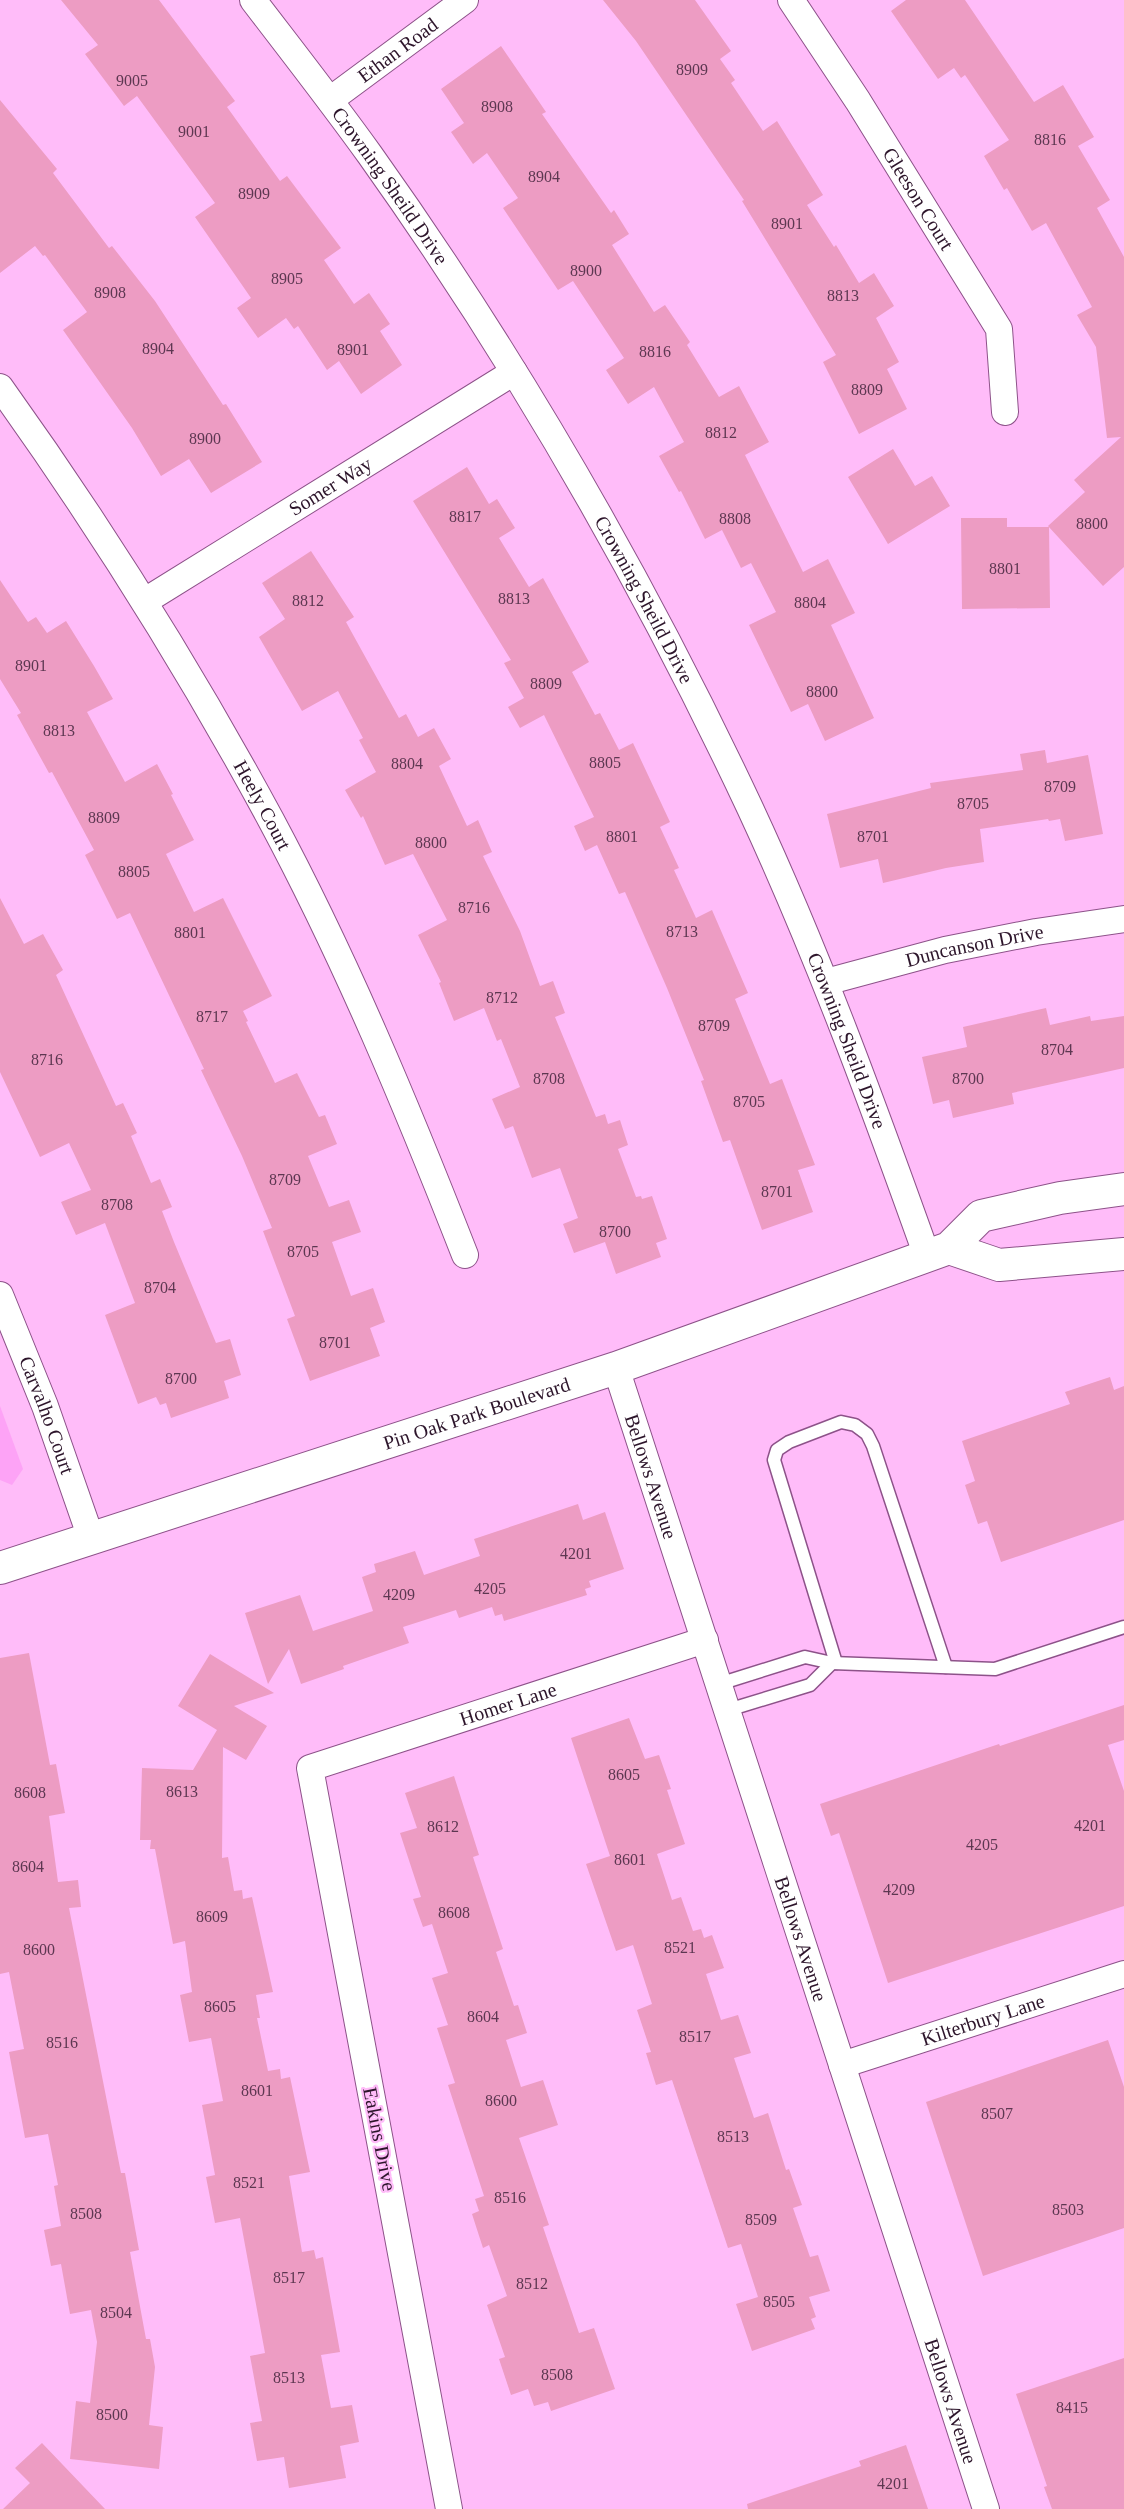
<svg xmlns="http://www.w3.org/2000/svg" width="1124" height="2509" viewBox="0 0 1124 2509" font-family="'Times New Roman',serif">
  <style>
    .green { fill: #fda3f6 }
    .building { fill: #ed9cc3 }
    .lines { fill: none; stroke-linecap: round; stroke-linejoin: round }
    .service-casing { stroke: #8d5289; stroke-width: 15 }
    .minor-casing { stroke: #8d5289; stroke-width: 28 }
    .tertiary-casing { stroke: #8d5289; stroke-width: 34 }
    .service { stroke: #fff; stroke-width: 12 }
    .minor { stroke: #fff; stroke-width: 26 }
    .tertiary { stroke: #fff; stroke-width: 32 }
    .labels { text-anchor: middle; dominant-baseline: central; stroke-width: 4.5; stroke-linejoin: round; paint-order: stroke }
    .number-label { font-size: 16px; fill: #5d3751 }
    .street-label { font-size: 20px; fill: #2d152b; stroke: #ffbcf9 }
  </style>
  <rect width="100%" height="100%" fill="#ffbcf9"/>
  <polygon class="green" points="0,1406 23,1469 12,1485 0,1480"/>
  <g class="building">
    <polygon points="61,0 159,0 235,101 227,107 280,181 287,176 341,248 324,260 354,304 369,293 390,324 380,331 402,365 361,394 339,361 327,370 298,326 294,329 286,318 258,338 237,308 251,298 195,217 215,203 137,96 124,106 85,54 98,45"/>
    <polygon points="603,0 695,0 731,51 720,59 735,80 731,83 763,131 777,121 823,195 807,205 834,247 836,245 859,283 874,273 894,306 876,318 899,362 887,369 907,409 859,434 823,362 836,355 742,201 744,200 636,41"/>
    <polygon points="906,0 965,0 1034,102 1063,85 1094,137 1078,146 1110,200 1097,208 1124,257 1124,567 1103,586 1048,526 1085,492 1074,480 1121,437 1107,438 1096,347 1077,315 1092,307 1046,223 1032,231 1007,188 1004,190 984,156 1009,140 965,75 961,78 954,68 938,79 891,11"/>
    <polygon points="501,46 546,112 542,114 611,213 614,210 629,234 612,245 654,312 665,305 690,342 687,345 719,397 739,386 769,442 745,455 803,572 828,559 855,613 831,625 874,718 825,741 808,704 791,712 749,625 776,612 751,563 741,568 722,530 705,539 681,491 679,492 659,456 684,442 654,387 628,404 606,370 624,358 573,281 558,290 503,208 518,198 487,153 473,164 451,132 464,123 441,89"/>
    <polygon points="0,100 57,169 53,173 109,248 112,246 155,301 223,405 226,404 262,462 211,493 189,459 161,476 132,428 63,330 87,312 45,255 43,256 35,246 0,273"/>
    <polygon points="893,449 915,486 932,476 950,506 888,544 848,477"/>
    <polygon points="467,467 489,504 497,499 515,528 499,538 529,587 543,578 589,662 572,672 595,715 600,713 619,750 633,743 670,822 660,827 679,868 674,870 696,918 712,910 748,993 735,999 770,1084 782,1079 815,1165 798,1170 813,1212 762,1230 730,1140 723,1142 701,1081 704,1080 667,988 625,892 619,894 597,845 585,851 574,826 594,817 544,715 520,728 508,707 524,698 504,663 511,660 413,501"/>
    <polygon points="961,518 1007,518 1007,527 1049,527 1050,608 962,609"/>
    <polygon points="311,551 354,617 346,622 399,718 406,714 418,737 434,728 451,759 439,766 467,826 478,820 492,852 483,856 520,931 540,986 553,981 565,1013 555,1017 596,1117 605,1114 608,1124 620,1120 628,1145 618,1149 636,1197 641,1196 642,1199 652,1196 667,1239 656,1243 661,1257 616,1274 605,1242 574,1253 563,1224 578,1218 560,1168 532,1178 513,1126 505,1129 492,1099 520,1087 501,1039 497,1041 484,1008 454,1021 439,983 441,982 418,935 447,920 413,854 385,865 363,816 361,818 345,790 376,772 359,740 363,738 338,691 302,711 259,637 285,619 262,583"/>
    <polygon points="0,580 28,622 36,617 47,633 66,621 94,666 113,699 87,712 125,782 157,764 173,794 171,795 194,840 166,854 194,912 223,898 272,996 243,1011 248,1021 246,1022 275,1083 297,1073 319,1117 325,1115 337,1144 308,1156 329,1207 349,1200 361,1232 332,1242 351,1296 373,1288 385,1322 370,1328 380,1356 310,1381 287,1319 295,1316 263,1231 272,1228 242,1156 201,1070 204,1069 130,913 117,919 85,855 94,850 52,772 49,773 17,715 21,713 0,679"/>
    <polygon points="1045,750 1047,763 1088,755 1103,834 1065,841 1060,819 1049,821 1048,819 980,829 984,862 946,868 883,883 878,859 840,868 827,814 931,788 930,783 1023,770 1020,754"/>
    <polygon points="0,898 24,944 43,934 63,970 56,975 116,1106 123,1103 137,1133 131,1136 151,1183 160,1179 172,1207 162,1211 174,1242 216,1343 230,1339 241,1375 224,1381 229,1398 171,1418 166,1403 160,1405 156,1397 138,1404 105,1315 135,1303 105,1223 76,1235 61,1202 91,1190 69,1143 40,1157 0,1072"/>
    <polygon points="1046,1008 1050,1025 1090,1016 1091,1021 1124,1016 1124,1068 1012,1093 1014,1104 953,1118 949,1100 933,1104 922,1057 967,1047 963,1027"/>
    <polygon points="1110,1377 1114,1390 1124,1386 1124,1520 1001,1562 987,1521 978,1524 965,1485 975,1481 962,1441 1070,1404 1065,1392"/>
    <polygon points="578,1504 583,1520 605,1512 624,1569 589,1581 591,1587 585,1589 587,1595 504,1621 502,1614 495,1616 492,1607 459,1618 456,1610 403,1627 409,1643 343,1666 344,1669 301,1684 289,1649 268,1684 245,1613 300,1595 313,1631 373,1611 362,1577 376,1572 374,1564 415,1551 424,1575 480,1556 474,1539"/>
    <polygon points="29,1653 50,1765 56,1764 65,1813 49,1816 58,1882 78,1880 81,1907 69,1908 121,2173 125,2173 139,2250 130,2252 146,2339 150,2339 155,2367 149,2425 163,2427 159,2469 70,2459 76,2401 90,2403 97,2342 91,2310 70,2314 61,2264 51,2266 44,2230 61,2226 54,2186 58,2185 48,2134 25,2138 9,2052 24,2049 9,1972 0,1974 0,1658"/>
    <polygon points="210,1654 274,1693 234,1706 267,1726 246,1760 223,1747 222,1858 228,1857 234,1891 242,1890 243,1899 252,1897 273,1992 256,1995 260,2018 257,2018 268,2071 280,2069 281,2079 290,2077 310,2172 289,2176 302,2252 314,2250 316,2259 323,2257 340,2352 321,2355 331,2408 352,2405 359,2442 340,2446 346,2478 289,2488 284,2457 257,2461 250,2423 262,2421 250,2356 265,2353 240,2218 215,2223 206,2177 215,2175 202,2105 223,2101 211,2038 189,2042 180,1995 192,1992 185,1941 173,1944 155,1849 150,1849 151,1840 140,1840 142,1768 193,1770 217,1730 178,1706"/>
    <polygon points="1124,1705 1124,1740 1108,1745 1124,1791 1124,1906 888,1983 839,1833 831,1836 820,1804 999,1744 1000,1746"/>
    <polygon points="629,1718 645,1759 659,1755 671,1789 667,1790 685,1844 657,1854 672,1900 681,1897 693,1931 701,1929 704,1938 712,1935 724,1968 706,1974 721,2020 738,2015 751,2053 734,2058 754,2118 768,2113 786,2170 789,2169 802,2205 793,2208 810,2257 818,2255 830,2291 809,2297 816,2317 811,2319 815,2329 752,2351 736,2304 758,2297 741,2244 728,2248 672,2080 656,2085 646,2053 651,2052 637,2010 652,2004 633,1945 616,1951 586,1864 610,1856 571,1738"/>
    <polygon points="454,1776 479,1855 473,1857 503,1949 496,1952 514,2006 518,2005 527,2033 506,2040 521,2087 543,2080 558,2125 519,2138 549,2225 543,2227 579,2333 594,2328 615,2389 551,2411 548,2402 534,2406 528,2389 511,2395 499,2359 505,2357 487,2305 507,2296 489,2245 483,2248 472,2214 479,2211 475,2199 484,2196 448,2085 455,2083 437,2028 448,2025 432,1978 448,1973 432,1924 423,1927 413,1899 421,1897 400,1833 417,1828 405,1793"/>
    <polygon points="1108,2040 1124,2087 1124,2228 983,2276 926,2102"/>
    <polygon points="1124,2358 1124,2509 1052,2509 1044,2487 1047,2486 1016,2394"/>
    <polygon points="42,2443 105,2509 3,2509 30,2483 15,2468"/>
    <polygon points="906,2445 928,2509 748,2509 747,2504 861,2466 859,2461"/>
  </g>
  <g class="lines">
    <defs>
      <g id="service">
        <polyline points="836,1663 774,1460 777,1450 789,1442 841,1422 855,1425 867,1434 873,1446 946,1667"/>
        <polyline points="719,1684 805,1657 832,1663 995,1669 1124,1627"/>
        <polyline points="728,1710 810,1685 832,1663"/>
      </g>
      <g id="minor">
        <path id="s1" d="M253 0C292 51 332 102 370 155 516 360 643 580 750 808 818 954 873 1105 927 1256"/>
        <path id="s2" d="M791 0 858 101 999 329 1005 412"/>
        <path id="s3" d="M330 100 465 0"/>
        <path id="s4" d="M0 387C99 525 190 670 271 820 346 960 407 1107 465 1255"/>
        <path id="s5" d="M145 601 514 372"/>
        <path id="s6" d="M826 982 945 950 1036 932 1124 919"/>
        <path id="s7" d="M0 1295 45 1406 91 1538"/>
        <path id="s8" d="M616 1368 986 2509"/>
        <path id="s9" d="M842 2065 1124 1974"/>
        <path id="s10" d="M449 2509 310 1768 705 1640"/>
      </g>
      <g id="tertiary">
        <polyline points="949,1248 999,1265 1124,1254"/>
        <path id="s11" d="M0 1568 616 1368 949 1248 981 1216 1060 1198 1124 1189"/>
      </g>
    </defs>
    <use href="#service" class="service-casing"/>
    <use href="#minor" class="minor-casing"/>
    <use href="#tertiary" class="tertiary-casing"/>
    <use href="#service" class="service"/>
    <use href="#minor" class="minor"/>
    <use href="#tertiary" class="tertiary"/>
  </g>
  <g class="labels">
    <g class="number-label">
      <text x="692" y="69">8909</text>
      <text x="132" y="80">9005</text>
      <text x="497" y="106">8908</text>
      <text x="194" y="131">9001</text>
      <text x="1050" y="139">8816</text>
      <text x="544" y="176">8904</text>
      <text x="254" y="193">8909</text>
      <text x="787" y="223">8901</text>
      <text x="586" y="270">8900</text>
      <text x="287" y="278">8905</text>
      <text x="110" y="292">8908</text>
      <text x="843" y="295">8813</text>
      <text x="158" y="348">8904</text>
      <text x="353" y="349">8901</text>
      <text x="655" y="351">8816</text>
      <text x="867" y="389">8809</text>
      <text x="721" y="432">8812</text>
      <text x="205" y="438">8900</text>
      <text x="465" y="516">8817</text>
      <text x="735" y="518">8808</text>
      <text x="1092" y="523">8800</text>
      <text x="1005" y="568">8801</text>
      <text x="514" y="598">8813</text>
      <text x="308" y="600">8812</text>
      <text x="810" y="602">8804</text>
      <text x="31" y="665">8901</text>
      <text x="546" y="683">8809</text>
      <text x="822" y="691">8800</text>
      <text x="59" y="730">8813</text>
      <text x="605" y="762">8805</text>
      <text x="407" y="763">8804</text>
      <text x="1060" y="786">8709</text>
      <text x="973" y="803">8705</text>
      <text x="104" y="817">8809</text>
      <text x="622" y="836">8801</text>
      <text x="873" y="836">8701</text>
      <text x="431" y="842">8800</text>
      <text x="134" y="871">8805</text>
      <text x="474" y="907">8716</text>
      <text x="682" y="931">8713</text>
      <text x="190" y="932">8801</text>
      <text x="502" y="997">8712</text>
      <text x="212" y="1016">8717</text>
      <text x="714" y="1025">8709</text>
      <text x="1057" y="1049">8704</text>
      <text x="47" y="1059">8716</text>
      <text x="549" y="1078">8708</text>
      <text x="968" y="1078">8700</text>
      <text x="749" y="1101">8705</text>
      <text x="285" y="1179">8709</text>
      <text x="777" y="1191">8701</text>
      <text x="117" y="1204">8708</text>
      <text x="615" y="1231">8700</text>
      <text x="303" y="1251">8705</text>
      <text x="160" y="1287">8704</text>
      <text x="335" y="1342">8701</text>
      <text x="181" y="1378">8700</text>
      <text x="576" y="1553">4201</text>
      <text x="490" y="1588">4205</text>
      <text x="399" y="1594">4209</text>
      <text x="624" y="1774">8605</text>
      <text x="182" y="1791">8613</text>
      <text x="30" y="1792">8608</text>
      <text x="1090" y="1825">4201</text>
      <text x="443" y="1826">8612</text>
      <text x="982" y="1844">4205</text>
      <text x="630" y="1859">8601</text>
      <text x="28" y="1866">8604</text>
      <text x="899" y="1889">4209</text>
      <text x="454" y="1912">8608</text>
      <text x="212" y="1916">8609</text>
      <text x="680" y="1947">8521</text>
      <text x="39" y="1949">8600</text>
      <text x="220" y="2006">8605</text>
      <text x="483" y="2016">8604</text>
      <text x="695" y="2036">8517</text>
      <text x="62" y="2042">8516</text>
      <text x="257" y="2090">8601</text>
      <text x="501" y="2100">8600</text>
      <text x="997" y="2113">8507</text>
      <text x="733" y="2136">8513</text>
      <text x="249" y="2182">8521</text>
      <text x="510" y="2197">8516</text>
      <text x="1068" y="2209">8503</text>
      <text x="86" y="2213">8508</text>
      <text x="761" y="2219">8509</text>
      <text x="289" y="2277">8517</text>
      <text x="532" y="2283">8512</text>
      <text x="779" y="2301">8505</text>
      <text x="116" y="2312">8504</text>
      <text x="557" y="2374">8508</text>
      <text x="289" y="2377">8513</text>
      <text x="1072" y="2407">8415</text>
      <text x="112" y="2414">8500</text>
      <text x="893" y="2483">4201</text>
    </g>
    <g class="street-label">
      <text stroke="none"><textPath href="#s3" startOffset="84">Ethan Road</textPath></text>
      <text stroke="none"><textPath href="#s1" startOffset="231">Crowning Sheild Drive</textPath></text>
      <text stroke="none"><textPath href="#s2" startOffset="236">Gleeson Court</textPath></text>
      <text stroke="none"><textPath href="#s5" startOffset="218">Somer Way</textPath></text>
      <text stroke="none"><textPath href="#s1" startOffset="717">Crowning Sheild Drive</textPath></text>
      <text stroke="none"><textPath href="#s4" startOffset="494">Heely Court</textPath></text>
      <text stroke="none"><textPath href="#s6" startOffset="153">Duncanson Drive</textPath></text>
      <text stroke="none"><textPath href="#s1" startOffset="1203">Crowning Sheild Drive</textPath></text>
      <text stroke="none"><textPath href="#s11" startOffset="501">Pin Oak Park Boulevard</textPath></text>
      <text stroke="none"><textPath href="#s7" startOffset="129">Carvalho Court</textPath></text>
      <text stroke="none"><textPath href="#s8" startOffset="114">Bellows Avenue</textPath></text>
      <text stroke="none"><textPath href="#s10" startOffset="962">Homer Lane</textPath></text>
      <text stroke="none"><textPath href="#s8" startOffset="600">Bellows Avenue</textPath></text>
      <text stroke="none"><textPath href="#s9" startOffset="148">Kilterbury Lane</textPath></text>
      <text transform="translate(380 2139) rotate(79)">Eakins Drive</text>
      <text stroke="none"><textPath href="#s8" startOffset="1086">Bellows Avenue</textPath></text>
    </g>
  </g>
</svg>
